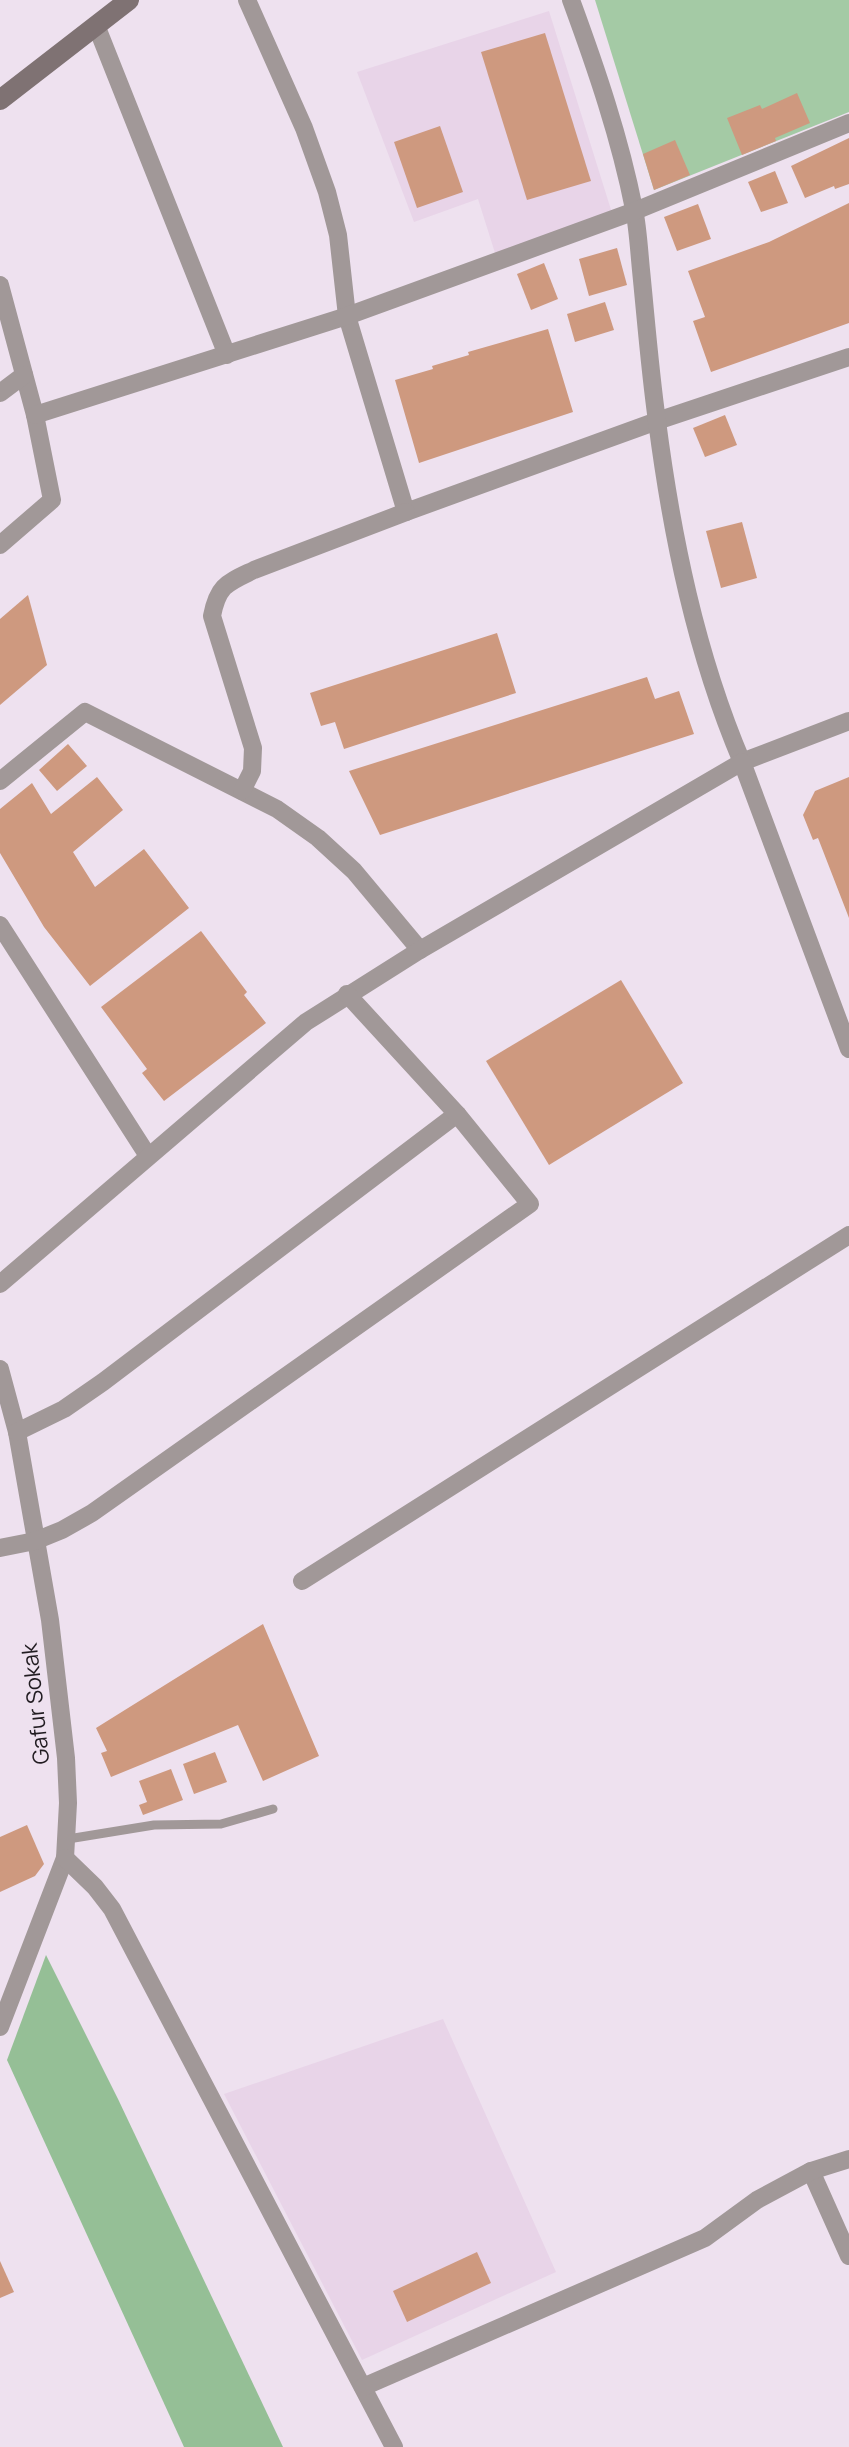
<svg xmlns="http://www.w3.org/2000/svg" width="849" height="2447" viewBox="0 0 849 2447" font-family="Manrope,sans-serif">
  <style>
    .built { fill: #e8d4e8 }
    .green { fill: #a4caa5 }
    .forest { fill: #95bf96 }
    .building { fill: #ce997f }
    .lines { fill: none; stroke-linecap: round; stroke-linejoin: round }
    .lane { stroke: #a19898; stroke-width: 9 }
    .street { stroke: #a19898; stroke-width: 18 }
    .secondary { stroke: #7f7273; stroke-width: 20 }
    .labels { text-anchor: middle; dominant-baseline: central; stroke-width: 7; stroke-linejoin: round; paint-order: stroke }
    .street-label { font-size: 22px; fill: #211c21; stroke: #eee1ef }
  </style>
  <rect width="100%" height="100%" fill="#eee1ef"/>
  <g class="built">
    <polygon points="549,11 612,213 495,253 478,199 414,222 357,72"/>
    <polygon points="443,2019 556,2272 362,2360 224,2094"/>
  </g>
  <polygon class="green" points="595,0 849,0 849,112 654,190"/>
  <polygon class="forest" points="46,1955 118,2099 283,2447 184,2447 7,2060"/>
  <g class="building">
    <polygon points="545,33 591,181 527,200 481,52"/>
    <polygon points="797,93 810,123 775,138 776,141 742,155 727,118 760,105 762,109"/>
    <polygon points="440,126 463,192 417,208 394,142"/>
    <polygon points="849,138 849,184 835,189 834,186 805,198 791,166"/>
    <polygon points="675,140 690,175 654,190 643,154"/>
    <polygon points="775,171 788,203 761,212 748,182"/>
    <polygon points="849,203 849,323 711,372 693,321 705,317 688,271 769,242"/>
    <polygon points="698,204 711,239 677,251 664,217"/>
    <polygon points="617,248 627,285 589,296 579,259"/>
    <polygon points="544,263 558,299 531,310 517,274"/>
    <polygon points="605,302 614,330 575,342 567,314"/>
    <polygon points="548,329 573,412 419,463 395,380 433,369 432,366 469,355 468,352"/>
    <polygon points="725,415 737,445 705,457 693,428"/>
    <polygon points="742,522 757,578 721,588 706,531"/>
    <polygon points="28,595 47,665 0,705 0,619"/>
    <polygon points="497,633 516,693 344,749 335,722 321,726 310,693"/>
    <polygon points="647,677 655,699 679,691 694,734 380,835 349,771"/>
    <polygon points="68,744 87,766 57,791 39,770"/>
    <polygon points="97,777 123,810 73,852 95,887 144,849 189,908 90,986 44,927 0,853 0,809 32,783 51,814"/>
    <polygon points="849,777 849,918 818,838 813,840 803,815 815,791"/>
    <polygon points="201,931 247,992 244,995 266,1023 164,1101 142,1073 147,1069 101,1007"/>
    <polygon points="621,980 683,1083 549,1165 486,1061"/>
    <polygon points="263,1624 319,1756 263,1781 238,1725 111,1777 101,1753 107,1751 96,1728"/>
    <polygon points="215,1752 227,1782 194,1794 183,1764"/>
    <polygon points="171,1769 183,1800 143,1815 139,1805 147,1802 139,1781"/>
    <polygon points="27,1825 44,1864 35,1876 0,1892 0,1837"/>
    <polygon points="477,2252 491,2283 407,2322 393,2291"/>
    <polygon points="0,2261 14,2292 0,2298"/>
  </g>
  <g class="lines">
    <polyline class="lane" points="68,1839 154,1825 221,1824 273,1809"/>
    <g class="street">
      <polyline points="247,0 304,128 327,192 338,235 347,316 406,512 657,421 849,357"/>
      <path d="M571 0C596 68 620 138 634 209 638 229 639 250 641 270 646 320 650 371 657 421 672 537 696 654 742 762L849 721"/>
      <polyline points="96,25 227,355"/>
      <polyline points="0,285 35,415 52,500 0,545"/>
      <polyline points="0,393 24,375"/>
      <polyline points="35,415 347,316 635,211 849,123"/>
      <polyline points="0,781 85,712 277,809 318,838 354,871 420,950"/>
      <path d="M242 791 252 771 253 748 212 616C218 585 227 583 254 570L406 512"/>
      <polyline points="0,925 148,1156"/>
      <polyline points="0,1284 306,1022 420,950 742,762 849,1049"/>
      <polyline points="0,1369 17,1432 50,1620 66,1758 68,1803 65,1858 0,2027"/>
      <polyline points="17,1432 64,1409 103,1382 457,1114"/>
      <polyline points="0,1548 35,1541 62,1530 92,1513 530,1204 457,1114 347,994"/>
      <polyline points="302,1581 849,1235"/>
      <polyline points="65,1858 95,1887 112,1909 394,2447"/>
      <polyline points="811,2171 849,2256"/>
      <polyline points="363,2387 705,2238 757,2200 811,2171 849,2159"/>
    </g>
    <polyline class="secondary" points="0,100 129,0"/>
  </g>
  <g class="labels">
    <g class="street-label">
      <text transform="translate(35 1704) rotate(-96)">Gafur Sokak</text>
    </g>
  </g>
</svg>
